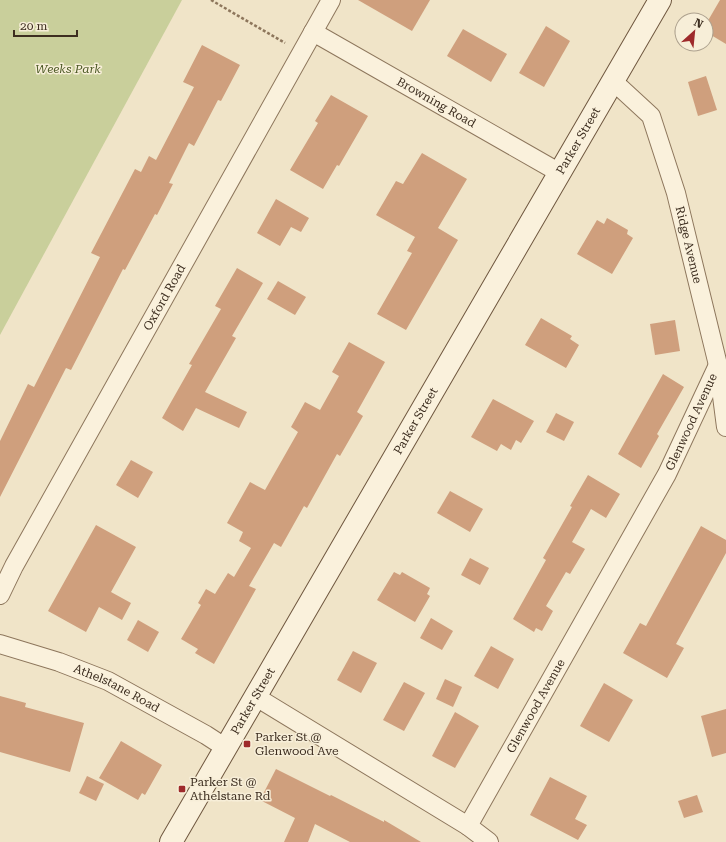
<svg xmlns="http://www.w3.org/2000/svg" width="726" height="842" viewBox="0 0 726 842" font-family="'Roboto Serif',serif">
  <style>
    .green { fill: #c9cf9b }
    .building { fill: #cf9f7d }
    .lines { fill: none; stroke-linecap: round; stroke-linejoin: round }
    .minor-casing { stroke: #8d765c; stroke-width: 20 }
    .secondary-casing { stroke: #6f573f; stroke-width: 24 }
    .path { stroke: #8d765c; stroke-width: 2.5; stroke-dasharray: 3 2; stroke-linecap: butt }
    .minor { stroke: #faf1dc; stroke-width: 18 }
    .secondary { stroke: #faf1dc; stroke-width: 22 }
    .poi-dot { fill: #9e2a2b; stroke: #f7eed8; stroke-width: 1.5 }
    .labels { text-anchor: middle; dominant-baseline: central; stroke-width: 3; stroke-linejoin: round; paint-order: stroke }
    .park-label { font-size: 12px; font-style: italic; fill: #4d5a26; stroke: #f7eed8 }
    .street-label { font-size: 12px; fill: #3d2e20; stroke: #f7eed8 }
    .poi-label { font-size: 12px; fill: #3d2e20; stroke: #f7eed8; text-anchor: start }
  </style>
  <rect width="100%" height="100%" fill="#f0e4c8"/>
  <polygon class="green" points="0,0 182,0 0,335"/>
  <g class="building">
    <polygon points="358,0 430,0 412,31"/>
    <polygon points="720,0 726,0 726,44 706,32 706,24"/>
    <polygon points="546,26 570,41 544,87 519,73"/>
    <polygon points="463,29 507,54 491,82 447,56"/>
    <polygon points="202,45 240,65 221,101 218,100 194,146 189,143 169,183 173,184 157,215 155,214 125,270 123,269 71,370 66,368 0,497 0,441 28,384 34,387 100,257 91,253 135,169 141,172 149,156 156,160 194,87 183,82"/>
    <polygon points="706,76 717,110 698,116 688,82"/>
    <polygon points="331,95 368,116 339,166 337,165 323,189 290,170 318,123 315,121"/>
    <polygon points="422,153 467,179 438,228 458,240 406,330 377,314 412,253 407,251 415,237 376,215 396,181 403,184"/>
    <polygon points="276,199 309,218 301,232 291,227 280,246 257,233"/>
    <polygon points="607,218 628,230 627,234 633,238 612,274 577,254 597,220 604,224"/>
    <polygon points="237,268 263,283 232,336 236,338 205,392 247,412 239,428 196,408 183,431 162,418 192,365 189,364 221,309 215,306"/>
    <polygon points="278,281 306,297 295,315 267,299"/>
    <polygon points="541,318 572,336 570,339 579,345 566,368 525,345"/>
    <polygon points="675,320 680,351 655,355 650,324"/>
    <polygon points="349,342 385,362 357,412 363,416 340,456 337,454 307,508 304,506 281,547 274,543 249,586 256,589 214,664 195,653 198,649 181,639 201,605 198,603 206,589 215,594 228,573 234,577 251,548 239,541 243,532 227,523 250,482 265,490 298,432 291,427 305,402 320,410 339,376 332,372"/>
    <polygon points="663,374 684,387 657,434 659,436 641,468 618,454"/>
    <polygon points="493,399 534,421 521,443 516,440 511,450 501,444 497,451 471,437"/>
    <polygon points="556,413 574,422 564,441 546,432"/>
    <polygon points="131,460 153,472 138,498 116,485"/>
    <polygon points="588,475 620,494 606,518 591,509 572,542 585,549 570,574 566,572 546,606 553,611 542,631 536,628 534,632 513,619 546,560 543,558 572,507 570,506"/>
    <polygon points="450,491 483,509 470,532 437,513"/>
    <polygon points="96,525 136,547 111,592 131,603 122,620 99,607 86,632 48,611"/>
    <polygon points="701,526 726,540 726,553 676,644 684,648 667,678 623,653 640,623 646,626"/>
    <polygon points="470,558 489,568 480,585 461,575"/>
    <polygon points="394,572 400,575 402,572 430,588 427,594 430,596 415,622 377,600"/>
    <polygon points="431,618 453,631 442,650 420,638"/>
    <polygon points="138,620 159,632 148,652 127,640"/>
    <polygon points="491,646 514,659 498,689 474,676"/>
    <polygon points="353,651 377,663 361,693 337,680"/>
    <polygon points="445,679 462,687 453,707 436,699"/>
    <polygon points="404,682 425,693 404,731 383,720"/>
    <polygon points="604,683 633,700 609,742 580,726"/>
    <polygon points="0,696 26,703 25,707 84,723 70,772 0,752"/>
    <polygon points="726,709 726,753 712,757 701,716"/>
    <polygon points="455,712 479,726 455,768 432,756"/>
    <polygon points="121,741 162,765 145,795 142,793 138,800 99,778"/>
    <polygon points="276,769 330,796 331,795 384,822 384,820 421,842 350,842 315,824 308,842 284,842 295,818 260,800"/>
    <polygon points="87,776 104,784 96,801 79,793"/>
    <polygon points="550,777 587,796 575,819 587,825 578,840 530,815"/>
    <polygon points="697,795 703,812 684,818 678,801"/>
  </g>
  <g class="lines">
    <defs>
      <g id="minor">
        <path id="s1" d="M313 32 560 173"/>
        <path id="s2" d="M613 81 651 116 676 193 718 365 726 427"/>
        <path id="s3" d="M0 595 14 566 331 0"/>
        <path id="s4" d="M0 644 59 662 108 681 206 735 226 748"/>
        <path id="s5" d="M256 697 468 826 667 474 718 365"/>
        <polyline points="468,826 489,842"/>
      </g>
      <g id="secondary">
        <path id="s6" d="M171 842 660 0"/>
      </g>
    </defs>
    <use href="#minor" class="minor-casing"/>
    <use href="#secondary" class="secondary-casing"/>
    <polyline class="path" points="211,0 285,43"/>
    <use href="#minor" class="minor"/>
    <use href="#secondary" class="secondary"/>
  </g>
  <g class="poi-dot">
    <rect x="243" y="740" width="8" height="8" rx="2"/>
    <rect x="178" y="785" width="8" height="8" rx="2"/>
  </g>
  <g class="labels">
    <g class="park-label">
      <text x="68" y="69">Weeks Park</text>
    </g>
    <g class="street-label">
      <text stroke="none"><textPath href="#s1" startOffset="142">Browning Road</textPath></text>
      <text stroke="none"><textPath href="#s6" startOffset="811">Parker Street</textPath></text>
      <text stroke="none"><textPath href="#s2" startOffset="186">Ridge Avenue</textPath></text>
      <text stroke="none"><textPath href="#s3" startOffset="340">Oxford Road</textPath></text>
      <text stroke="none"><textPath href="#s6" startOffset="487">Parker Street</textPath></text>
      <text stroke="none"><textPath href="#s5" startOffset="710">Glenwood Avenue</textPath></text>
      <text stroke="none"><textPath href="#s4" startOffset="125">Athelstane Road</textPath></text>
      <text stroke="none"><textPath href="#s6" startOffset="163">Parker Street</textPath></text>
      <text stroke="none"><textPath href="#s5" startOffset="386">Glenwood Avenue</textPath></text>
    </g>
    <g class="poi-label">
      <text x="255" y="737">Parker St @<tspan x="255" dy="14">Glenwood Ave</tspan></text>
      <text x="190" y="782">Parker St @<tspan x="190" dy="14">Athelstane Rd</tspan></text>
    </g>
  </g>
  <g transform="translate(694 32) rotate(27)"><circle r="19" fill="#f7eed8" stroke="#ada18e"/>
  <path d="M0-3L7 15L0 10L-7 15Z" fill="#9e2a2b"/>
  <text y="-6" font-size="11" font-weight="bold" text-anchor="middle" fill="#3d2e20">N</text>
  </g>
  <path d="M14 30v6h63v-6" fill="none" stroke="#3d2e20" stroke-width="2"/>
  <text x="20" y="30" font-size="12" fill="#3d2e20" stroke="#f7eed8" stroke-width="3" paint-order="stroke">20 m</text>
</svg>
